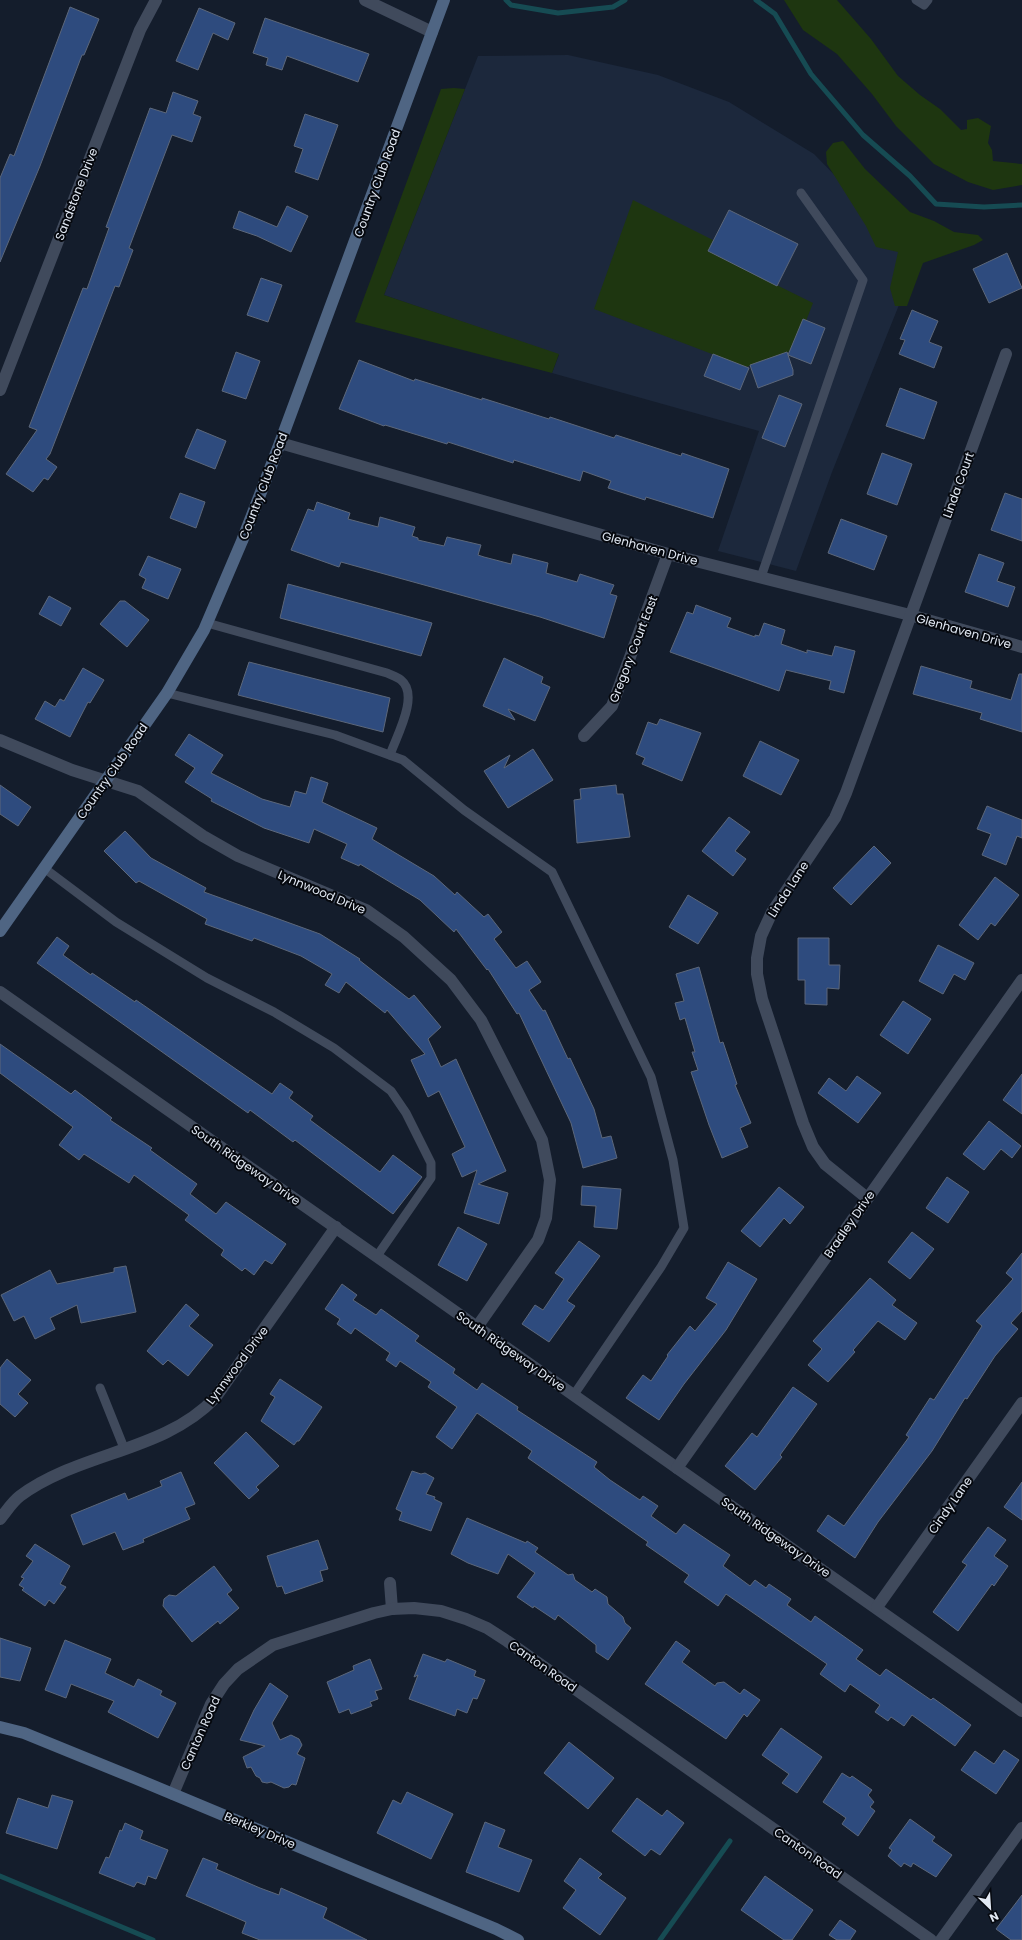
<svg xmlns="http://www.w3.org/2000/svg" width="1022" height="1940" viewBox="0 0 1022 1940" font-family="Poppins,sans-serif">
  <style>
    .built { fill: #1c283c }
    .green { fill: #1e3610 }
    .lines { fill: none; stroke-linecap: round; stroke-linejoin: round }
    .stream { stroke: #164b53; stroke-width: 5 }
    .building { fill: #2e4b7e; stroke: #5c677a }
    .lane { stroke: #404a5c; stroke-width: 9 }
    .street { stroke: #404a5c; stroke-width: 12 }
    .secondary { stroke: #4f6583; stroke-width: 12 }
    .labels { text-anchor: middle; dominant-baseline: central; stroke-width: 4; stroke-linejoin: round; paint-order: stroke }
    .street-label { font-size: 12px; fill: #e1e8f3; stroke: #05080e }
  </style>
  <rect width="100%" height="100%" fill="#141d2c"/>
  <polygon class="built" points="568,55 658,75 729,102 814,154 917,260 832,472 796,571 718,551 759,431 552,373 559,355 384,295 478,56"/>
  <g class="green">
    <polygon points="784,0 837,0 871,39 898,76 920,95 940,109 961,130 967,129 967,120 978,118 991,126 988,143 992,150 993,161 1022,164 1022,185 993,190 968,182 934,164 896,126 872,94 837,54 803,30"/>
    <polygon points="454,88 465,89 384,295 559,354 552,373 355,322 441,89"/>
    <polygon points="843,141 865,169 910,212 934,221 954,232 978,235 983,240 974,245 923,263 907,306 895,306 890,288 898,252 876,247 866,226 827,164 826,152 833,143"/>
    <polygon points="633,200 713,240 708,251 813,303 806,321 803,319 790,351 746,367 594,309"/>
  </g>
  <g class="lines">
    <g class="stream">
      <polyline points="506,0 511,5 558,13 613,7 625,0"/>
      <polyline points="756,0 775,14 811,74 863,135 910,176 936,204 984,207 1022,205"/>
      <polyline points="0,1876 153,1940"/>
      <polyline points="660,1940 730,1841"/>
    </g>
  </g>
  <g class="building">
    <polygon points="70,7 99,19 84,55 82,55 40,166 0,262 0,178 10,154 14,156"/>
    <polygon points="199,8 235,23 228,40 213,33 198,70 176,61"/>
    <polygon points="265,18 369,54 358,82 287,56 282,70 266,65 268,58 253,53"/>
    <polygon points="173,92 198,101 193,114 201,117 192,142 172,135 129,248 133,250 119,287 115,286 50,454 46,459 57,467 48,480 44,478 33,492 6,474 37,430 29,427 83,288 87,289 109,228 106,227 150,108 166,113"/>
    <polygon points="305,114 338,125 318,180 295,172 303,149 294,146"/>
    <polygon points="287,206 308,216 291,252 257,236 233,228 239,211 277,227"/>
    <polygon points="729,210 798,244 777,286 708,251"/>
    <polygon points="1007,253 1022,288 989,303 973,269"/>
    <polygon points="261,278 282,285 268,322 247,315"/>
    <polygon points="912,310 938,321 929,342 942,347 934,368 899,354 905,340 900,339"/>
    <polygon points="803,319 825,328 811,364 788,355"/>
    <polygon points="236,352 260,361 246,399 222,391"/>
    <polygon points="787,352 793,370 793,375 758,388 750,365"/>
    <polygon points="713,354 749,368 740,390 704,376"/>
    <polygon points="359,360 414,381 415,379 482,400 482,398 549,419 550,417 614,438 616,435 681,456 682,453 729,469 713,518 646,497 645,500 608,488 611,481 583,471 580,481 514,460 513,463 448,442 447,444 385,425 384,426 339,409"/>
    <polygon points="900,388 937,402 924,439 886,426"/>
    <polygon points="779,395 802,404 785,447 762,438"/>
    <polygon points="197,429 226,441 215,469 185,457"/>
    <polygon points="882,453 912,464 897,505 867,494"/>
    <polygon points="180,493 205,502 196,528 170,518"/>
    <polygon points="1005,493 1022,499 1022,541 991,530"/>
    <polygon points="317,502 350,513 348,519 378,527 380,517 415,527 412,536 418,538 418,540 444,546 447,537 481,545 478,555 484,557 511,564 513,554 548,563 546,573 577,582 580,574 614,585 610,594 617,596 604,638 540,617 341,562 339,567 291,550 308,509 314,511"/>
    <polygon points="841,519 887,536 874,570 828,553"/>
    <polygon points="979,554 1004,563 997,581 1015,587 1008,607 965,592"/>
    <polygon points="148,556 181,569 168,599 142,588 146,579 139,575"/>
    <polygon points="288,584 432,623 421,656 280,618"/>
    <polygon points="49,596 71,608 61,626 39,614"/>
    <polygon points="120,601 125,601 149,620 127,647 100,624"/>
    <polygon points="696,605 731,618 727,627 755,637 755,635 759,636 764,623 785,630 781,644 807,653 807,650 832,656 835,646 855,651 844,693 829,689 831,681 786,670 779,691 670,652 687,612 693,614"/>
    <polygon points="504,658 543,677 541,683 550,687 535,721 508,709 515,720 483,706"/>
    <polygon points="249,662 390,698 383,732 238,695"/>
    <polygon points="921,666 972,681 970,688 1011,700 1019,674 1022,674 1022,732 980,719 982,713 913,694"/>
    <polygon points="83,668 104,680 90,703 88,702 70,737 35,719 45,701 55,707 60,699 64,701"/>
    <polygon points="660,719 701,733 682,781 642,764 645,758 636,754 648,722 657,725"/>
    <polygon points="189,734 223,755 211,773 262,799 290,807 295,791 306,794 311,777 328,783 322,802 377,828 372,839 434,876 455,895 457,892 484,917 488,914 502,932 494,939 516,968 527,961 541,982 529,990 543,1011 545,1010 568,1059 570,1058 594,1109 602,1138 611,1136 617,1158 583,1168 571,1123 519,1013 517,1014 488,969 487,970 456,929 454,932 420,900 360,864 359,866 341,858 347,844 314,829 309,843 264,828 211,801 212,799 185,782 195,768 175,755"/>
    <polygon points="760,741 799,760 781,795 743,776"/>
    <polygon points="533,749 553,780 508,808 484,771 510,755 504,768"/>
    <polygon points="0,785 31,807 18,826 0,814"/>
    <polygon points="616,785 617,794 623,794 630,837 577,843 574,800 581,799 580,789"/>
    <polygon points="987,806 1022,820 1022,838 1017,836 1006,865 982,855 991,834 977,829"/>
    <polygon points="729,817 750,832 735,851 746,859 733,876 702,851"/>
    <polygon points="125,831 151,858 206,888 204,892 320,934 360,959 359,960 409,999 414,995 441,1027 428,1039 441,1067 456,1059 506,1171 478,1184 508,1193 499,1224 464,1213 477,1170 462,1177 452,1154 465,1147 439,1091 428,1097 411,1060 425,1054 387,1010 385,1013 346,982 339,993 325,985 332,974 301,956 254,938 252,941 205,924 207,919 139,881 136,883 104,851"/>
    <polygon points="874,846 891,863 851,905 833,888"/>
    <polygon points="995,877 1019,895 995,926 991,923 978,940 959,925"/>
    <polygon points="688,895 718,913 698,944 669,927"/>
    <polygon points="57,937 69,946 63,955 91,975 92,973 135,1002 136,1000 272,1094 280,1083 293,1092 289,1098 313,1116 310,1120 380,1172 393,1155 422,1177 393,1214 295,1140 293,1142 250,1110 248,1113 37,963"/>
    <polygon points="798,938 829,938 829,965 840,965 839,989 827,988 827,1005 805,1004 805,980 798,980"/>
    <polygon points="938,945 974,963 965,980 954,974 943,994 919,981"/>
    <polygon points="699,967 720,1043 723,1042 737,1084 735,1085 751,1123 740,1128 748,1147 722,1158 709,1125 691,1072 698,1070 692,1052 695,1052 685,1018 680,1020 675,1003 684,1001 676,974"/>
    <polygon points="903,1001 931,1019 908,1054 880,1035"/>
    <polygon points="0,1044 71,1094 75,1090 112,1118 110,1120 152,1148 150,1150 197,1184 190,1194 216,1214 226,1202 286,1244 272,1264 265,1260 254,1275 245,1268 242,1271 221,1255 224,1250 185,1220 189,1215 134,1175 129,1183 84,1154 79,1160 59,1145 73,1127 0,1073"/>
    <polygon points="1022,1074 1022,1114 1003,1100"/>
    <polygon points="857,1076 881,1093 858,1123 818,1093 829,1078 846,1091"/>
    <polygon points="989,1121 1021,1146 1012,1158 1001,1149 984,1170 963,1154"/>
    <polygon points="947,1177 969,1192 948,1223 926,1208"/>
    <polygon points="582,1186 621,1189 617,1229 594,1227 596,1206 581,1205"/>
    <polygon points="779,1187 804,1207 790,1224 784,1218 760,1247 741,1231"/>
    <polygon points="458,1227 487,1244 467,1281 438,1265"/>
    <polygon points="912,1232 934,1249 910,1279 888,1262"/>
    <polygon points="579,1241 600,1256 567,1301 575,1306 549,1342 522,1324 535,1305 543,1310 564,1279 555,1273"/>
    <polygon points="1022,1253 1022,1311 1011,1323 1018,1329 995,1356 967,1399 965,1398 932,1451 878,1522 855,1558 817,1531 828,1515 844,1526 909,1437 906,1435 930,1398 934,1400 982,1326 976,1321 1013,1279 1006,1273"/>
    <polygon points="728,1262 757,1279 726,1330 684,1384 659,1420 626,1398 643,1375 651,1381 668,1356 667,1355 690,1326 695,1331 717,1304 706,1298"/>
    <polygon points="126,1266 136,1312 81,1323 77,1305 50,1318 55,1329 35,1339 24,1316 14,1321 1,1295 50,1270 57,1284 114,1272 114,1268"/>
    <polygon points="870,1278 896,1300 892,1305 917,1323 905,1340 878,1321 853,1350 855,1352 828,1382 808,1365 822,1349 813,1341"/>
    <polygon points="342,1284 357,1295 353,1300 376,1315 381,1309 419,1336 415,1341 455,1369 453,1373 477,1390 482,1383 518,1407 517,1410 597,1462 594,1467 610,1480 640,1500 643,1496 658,1506 651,1516 676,1534 684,1524 712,1543 730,1555 723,1566 750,1586 755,1580 766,1588 769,1584 791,1599 787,1605 811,1622 815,1616 863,1650 856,1659 880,1676 886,1669 931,1700 933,1698 971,1725 955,1746 912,1715 904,1726 891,1717 888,1721 875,1712 880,1705 850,1684 845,1692 820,1674 827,1664 726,1594 718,1606 684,1582 689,1575 646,1545 648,1542 528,1458 532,1451 477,1413 452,1449 436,1437 457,1407 428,1387 431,1382 400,1361 396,1367 386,1360 390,1353 355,1328 351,1334 337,1324 340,1319 325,1309"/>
    <polygon points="186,1304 199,1315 189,1326 213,1345 188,1376 168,1360 163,1365 147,1351"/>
    <polygon points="7,1359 31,1380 18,1394 28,1403 15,1417 0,1404 0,1368"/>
    <polygon points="280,1379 322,1407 299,1441 297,1441 294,1445 261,1421 275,1397 270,1394"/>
    <polygon points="793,1387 817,1404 780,1455 782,1457 755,1490 725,1466 752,1433 757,1437"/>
    <polygon points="246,1432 279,1466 256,1487 259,1490 249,1499 214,1463"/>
    <polygon points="412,1471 421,1474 425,1473 434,1478 426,1494 435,1497 434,1499 442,1503 431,1531 399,1520 402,1512 396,1509"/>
    <polygon points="181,1472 195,1504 185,1508 190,1519 143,1539 144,1542 123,1550 115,1532 83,1545 71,1515 125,1493 128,1500 162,1486 160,1481"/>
    <polygon points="1022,1482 1022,1520 1004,1507"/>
    <polygon points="467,1518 526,1543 527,1541 538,1548 535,1552 568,1575 573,1574 575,1580 592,1592 595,1589 607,1597 608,1604 623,1617 625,1623 631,1628 608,1660 596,1652 596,1645 558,1615 555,1620 534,1606 533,1608 517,1597 535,1573 508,1554 498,1574 468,1563 451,1554"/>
    <polygon points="988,1527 1006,1540 994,1556 1008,1566 994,1586 992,1584 958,1631 933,1612 967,1565 962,1562"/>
    <polygon points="318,1540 328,1569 320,1571 323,1581 285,1594 282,1586 277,1587 267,1556"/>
    <polygon points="35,1544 70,1566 60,1584 66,1587 54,1604 49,1600 45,1606 22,1590 24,1588 19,1585 24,1578 21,1577 33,1561 26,1556"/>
    <polygon points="214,1566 232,1590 227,1594 239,1608 220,1624 218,1621 192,1642 163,1606 164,1599 169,1595 176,1596"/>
    <polygon points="0,1638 31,1648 20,1681 0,1677"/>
    <polygon points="65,1640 111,1659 105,1673 134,1687 138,1679 162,1691 160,1695 176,1703 158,1738 108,1712 114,1701 71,1684 66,1698 45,1690"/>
    <polygon points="676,1641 690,1651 682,1662 715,1686 717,1683 724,1682 740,1694 744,1689 760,1700 747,1717 744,1714 726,1739 645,1684"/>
    <polygon points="423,1654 445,1662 447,1659 476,1671 474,1676 485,1680 477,1699 473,1698 467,1713 457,1709 455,1716 409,1699 418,1675 414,1677"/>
    <polygon points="370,1659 382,1689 375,1691 378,1699 370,1702 372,1706 351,1714 349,1709 339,1713 327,1682 354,1670 353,1666"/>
    <polygon points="270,1683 288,1696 272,1723 280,1740 291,1735 299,1739 302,1745 297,1754 305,1758 296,1785 292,1784 289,1787 284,1788 271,1782 267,1783 262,1782 260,1778 256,1776 251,1767 247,1768 243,1757 265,1746 240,1740 254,1710"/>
    <polygon points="781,1728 822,1757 797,1793 782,1783 789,1774 762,1755"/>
    <polygon points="569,1742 614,1778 588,1809 544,1773"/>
    <polygon points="1004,1750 1019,1760 996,1794 961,1770 975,1751 994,1764"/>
    <polygon points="842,1773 850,1778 852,1776 872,1790 868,1795 874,1802 870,1807 875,1811 858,1836 842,1824 846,1818 823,1802"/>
    <polygon points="407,1792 453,1814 431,1859 377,1833 393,1800 401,1804"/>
    <polygon points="52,1795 73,1801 57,1849 6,1833 18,1798 48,1808"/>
    <polygon points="637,1798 662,1816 667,1810 684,1823 660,1855 651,1849 645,1856 612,1831"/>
    <polygon points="910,1819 935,1837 932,1841 952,1855 936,1877 913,1863 911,1867 904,1863 901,1867 888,1856 892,1850 889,1848"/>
    <polygon points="485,1822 505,1830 498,1847 532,1860 519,1892 466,1872"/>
    <polygon points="125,1823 143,1831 140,1839 168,1850 156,1879 148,1876 145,1885 137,1882 134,1887 99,1873 106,1857 109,1858 120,1830 122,1831"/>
    <polygon points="203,1858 218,1864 216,1869 260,1888 279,1895 281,1888 327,1908 323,1918 367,1940 260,1940 242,1933 246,1922 186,1896"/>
    <polygon points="580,1858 602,1874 598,1878 626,1898 600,1935 563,1908 576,1890 564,1881"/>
    <polygon points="765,1876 813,1910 792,1940 784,1940 741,1910"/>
    <polygon points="1022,1895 1022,1940 1011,1940 996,1929"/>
    <polygon points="840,1920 856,1931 850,1940 837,1940 829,1935"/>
  </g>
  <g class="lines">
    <g class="lane">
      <polyline points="916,0 924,5 928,0"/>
      <polyline points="761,577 863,280 801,193"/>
      <path d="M207 623 387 673C391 675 397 677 401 680 420 695 396 737 390 755"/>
      <polyline points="167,693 335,735 403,760 464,810 552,872 651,1077 673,1160 684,1228 661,1267 573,1396"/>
      <polyline points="44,868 116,922 207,978 274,1012 334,1048 391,1091 406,1113 431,1163 431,1178 377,1256"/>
      <polyline points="100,1388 124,1448"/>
    </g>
    <g class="street">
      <polyline points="365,0 432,32"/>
      <polyline points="0,390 140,30 156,0"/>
      <polyline points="280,443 668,554 910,615 1022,647"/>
      <polyline points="584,736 612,706 668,554"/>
      <polyline points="0,740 72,770 138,791 203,836 238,856 366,910 404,937 451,980 481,1020 542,1140 550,1180 546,1218 538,1240 477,1327"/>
      <path d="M0 992C341 1231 682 1471 1022 1711"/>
      <polyline points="867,1198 825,1164 813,1147 803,1123 762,999 757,974 757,958 761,936 772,912 835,818 846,793 1006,354"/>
      <polyline points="677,1468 1022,980"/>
      <path d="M0 1519C6 1512 12 1502 20 1496 79 1452 164 1452 215 1398L336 1227"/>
      <polyline points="390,1583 392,1609"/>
      <polyline points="877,1607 1022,1403"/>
      <polyline points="173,1794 211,1704 224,1684 238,1669 273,1645 374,1613 392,1609 414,1608 441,1611 466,1619 487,1628 507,1641 931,1940"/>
      <polyline points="941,1940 1022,1828"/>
    </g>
    <g class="secondary">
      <polyline points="0,931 167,693 204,630 242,541 280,443 444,0"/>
      <polyline points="0,1727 24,1733 132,1777 496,1929 518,1940"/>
    </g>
  </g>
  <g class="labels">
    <g class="street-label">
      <text transform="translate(377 183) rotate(-70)">Country Club Road</text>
      <text transform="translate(76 194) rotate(-69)">Sandstone Drive</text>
      <text transform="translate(958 485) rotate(-70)">Linda Court</text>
      <text transform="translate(263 486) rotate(-69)">Country Club Road</text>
      <text transform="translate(650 548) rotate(15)">Glenhaven Drive</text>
      <text transform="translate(964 631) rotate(16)">Glenhaven Drive</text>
      <text transform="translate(633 649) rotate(-69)">Gregory Court East</text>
      <text transform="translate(112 771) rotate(-55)">Country Club Road</text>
      <text transform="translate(788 889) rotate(-57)">Linda Lane</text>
      <text transform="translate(322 892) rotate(23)">Lynnwood Drive</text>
      <text transform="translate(246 1165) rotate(35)">South Ridgeway Drive</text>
      <text transform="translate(849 1224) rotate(-55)">Bradley Drive</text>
      <text transform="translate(511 1351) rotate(35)">South Ridgeway Drive</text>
      <text transform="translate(237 1365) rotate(-53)">Lynnwood Drive</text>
      <text transform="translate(950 1505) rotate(-55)">Cindy Lane</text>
      <text transform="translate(776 1537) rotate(35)">South Ridgeway Drive</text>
      <text transform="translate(543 1666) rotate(35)">Canton Road</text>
      <text transform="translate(200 1733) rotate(-66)">Canton Road</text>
      <text transform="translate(260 1830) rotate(23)">Berkley Drive</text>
      <text transform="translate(808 1853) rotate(35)">Canton Road</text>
    </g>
  </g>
  <g transform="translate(990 1908) rotate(155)" stroke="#05080e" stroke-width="3" paint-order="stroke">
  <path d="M0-3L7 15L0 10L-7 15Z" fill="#e1e8f3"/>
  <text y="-6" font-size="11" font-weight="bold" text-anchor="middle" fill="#e1e8f3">N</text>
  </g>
</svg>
